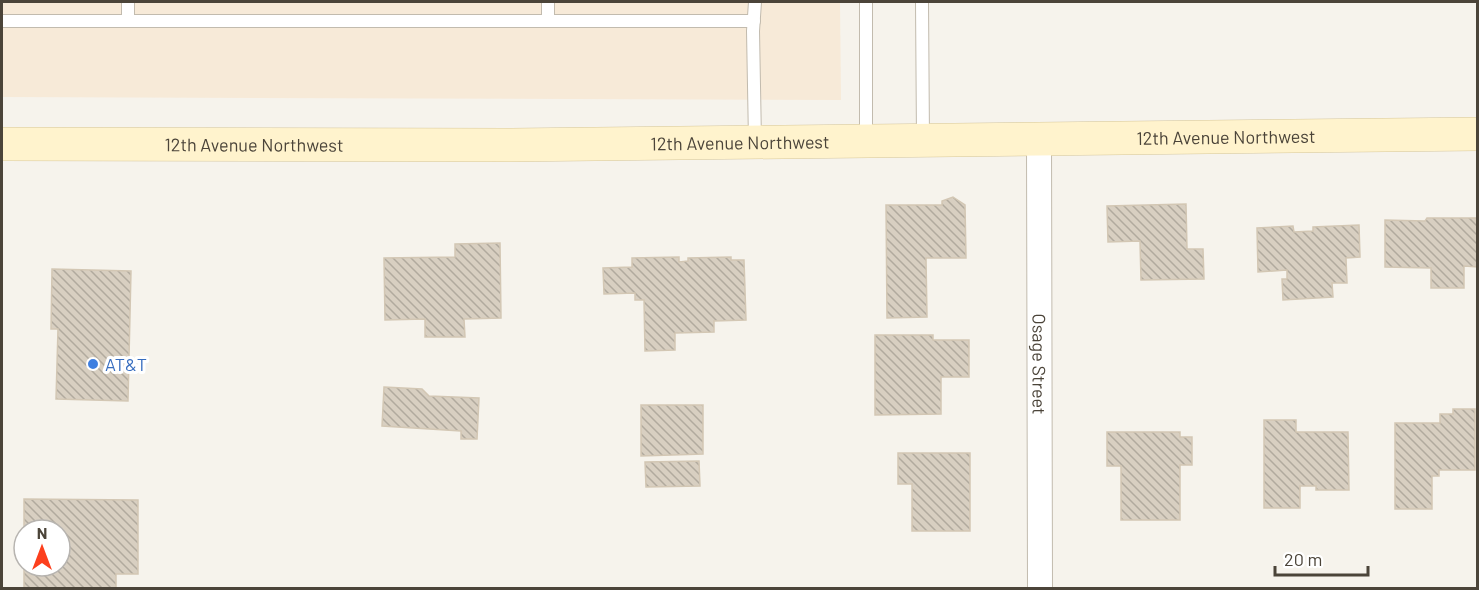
<svg xmlns="http://www.w3.org/2000/svg" width="1479" height="590" viewBox="0 0 1479 590" font-family="Barlow,sans-serif">
  <style>
    .commercial { fill: #f7ead8 }
    .building { fill: url(#building-back-hatch); stroke: #d3c7b4; stroke-width: 1.5; fill-rule: evenodd }
    .lines { fill: none; stroke-linecap: round; stroke-linejoin: round }
    .lane-casing { stroke: #c2bbae; stroke-width: 14 }
    .street-casing { stroke: #c2bbae; stroke-width: 26 }
    .secondary-casing { stroke: #d6c79b; stroke-width: 34 }
    .lane { stroke: #fff; stroke-width: 12 }
    .street { stroke: #fff; stroke-width: 24 }
    .secondary { stroke: #fff3cd; stroke-width: 33 }
    .shop-dot { fill: #3f7fe0; stroke: #fff; stroke-width: 2 }
    .labels { text-anchor: middle; dominant-baseline: central; stroke-width: 6; stroke-linejoin: round; paint-order: stroke }
    .street-label { font-size: 18px; fill: #4b4439; stroke: #fff }
    .shop-label { font-size: 18px; fill: #366cbe; stroke: #fff; text-anchor: start }
  </style>
  <defs>
    <pattern id="building-back-hatch" width="6" height="6" patternUnits="userSpaceOnUse" patternTransform="scale(1.5)"><rect width="6" height="6" fill="#d8cfc1"/><path d="M-1 5l2 2M0 0l6 6M5-1l2 2" fill="none" stroke="#b1aa9e"/></pattern>
  </defs>
  <rect width="100%" height="100%" fill="#f6f3ec"/>
  <polygon class="commercial" points="2,2 840,2 841,100 2,97"/>
  <g class="building">
    <polygon points="953,197 965,205 966,258 926,258 927,317 887,318 886,205 942,205 942,201"/>
    <polygon points="1186,204 1187,249 1203,249 1204,279 1141,280 1140,241 1108,242 1107,206"/>
    <polygon points="1427,218 1478,218 1478,267 1464,266 1464,288 1431,288 1431,268 1385,267 1385,220 1425,221"/>
    <polygon points="1359,225 1360,257 1346,258 1347,283 1332,283 1333,297 1283,300 1282,279 1287,279 1287,270 1258,272 1257,228 1293,226 1294,232 1313,231 1313,227"/>
    <polygon points="500,243 501,318 464,319 465,337 425,337 425,319 385,320 384,258 455,257 455,244"/>
    <polygon points="679,257 679,262 688,261 688,258 731,257 731,260 744,260 746,320 714,321 714,332 675,333 675,350 645,351 644,300 635,300 635,293 604,294 603,268 632,267 632,258"/>
    <polygon points="52,269 131,271 128,401 56,399 58,329 51,329"/>
    <polygon points="875,335 933,335 933,340 969,340 969,377 941,377 941,414 875,415"/>
    <polygon points="384,387 422,389 429,396 479,398 477,439 461,439 461,431 382,426"/>
    <polygon points="641,405 703,405 703,454 641,456"/>
    <polygon points="1453,409 1475,409 1475,470 1439,470 1439,476 1432,476 1432,509 1395,509 1395,423 1440,423 1440,414 1453,414"/>
    <polygon points="1264,420 1296,420 1296,432 1348,432 1349,490 1316,490 1316,486 1300,486 1300,508 1264,508"/>
    <polygon points="1107,432 1180,432 1180,437 1192,437 1192,465 1180,465 1180,520 1121,520 1121,466 1107,466"/>
    <polygon points="898,453 970,453 970,531 912,531 912,484 898,484"/>
    <polygon points="699,461 700,486 646,487 645,462"/>
    <path d="M24 499 138 500V574H116V588H24ZM24 530H60V566H24Z"/>
  </g>
  <g class="lines">
    <defs>
      <g id="lane">
        <polyline points="128,2 128,20"/>
        <polyline points="548,2 548,20"/>
        <polyline points="755,2 753,31 755,141"/>
        <polyline points="922,2 923,140"/>
        <polyline points="2,21 754,21"/>
        <polyline points="866,138 866,2"/>
      </g>
      <g id="street">
        <path id="s1" d="M1039 140 1040 588"/>
      </g>
      <g id="secondary">
        <path id="s2" d="M2 144 511 145 1478 134"/>
      </g>
    </defs>
    <use href="#lane" class="lane-casing"/>
    <use href="#street" class="street-casing"/>
    <use href="#secondary" class="secondary-casing"/>
    <use href="#lane" class="lane"/>
    <use href="#street" class="street"/>
    <use href="#secondary" class="secondary"/>
  </g>
  <circle class="shop-dot" cx="93" cy="364" r="6"/>
  <g class="labels">
    <g class="street-label">
      <text stroke="none"><textPath href="#s2" startOffset="1224">12th Avenue Northwest</textPath></text>
      <text stroke="none"><textPath href="#s2" startOffset="738">12th Avenue Northwest</textPath></text>
      <text stroke="none"><textPath href="#s2" startOffset="252">12th Avenue Northwest</textPath></text>
      <text stroke="none"><textPath href="#s1" startOffset="224">Osage Street</textPath></text>
    </g>
    <g class="shop-label">
      <text x="105" y="364">AT&amp;T</text>
    </g>
  </g>
  <rect width="1479" height="590" fill="none" stroke="#4b4439" stroke-width="6"/>
  <g transform="translate(42 548)"><circle r="28" fill="#ffffff" stroke="#b7b4b0" stroke-width="1.5"/>
  <path d="M0-4.5L10 22L0 15L-10 22Z" fill="#fc3f1d"/>
  <text y="-9" font-size="16" font-weight="bold" text-anchor="middle" fill="#4b4439">N</text>
  </g>
  <path d="M1275 566v9h93v-9" fill="none" stroke="#4b4439" stroke-width="3"/>
  <text x="1284" y="566" font-size="18" fill="#4b4439" stroke="#ffffff" stroke-width="4.5" paint-order="stroke">20 m</text>
</svg>
